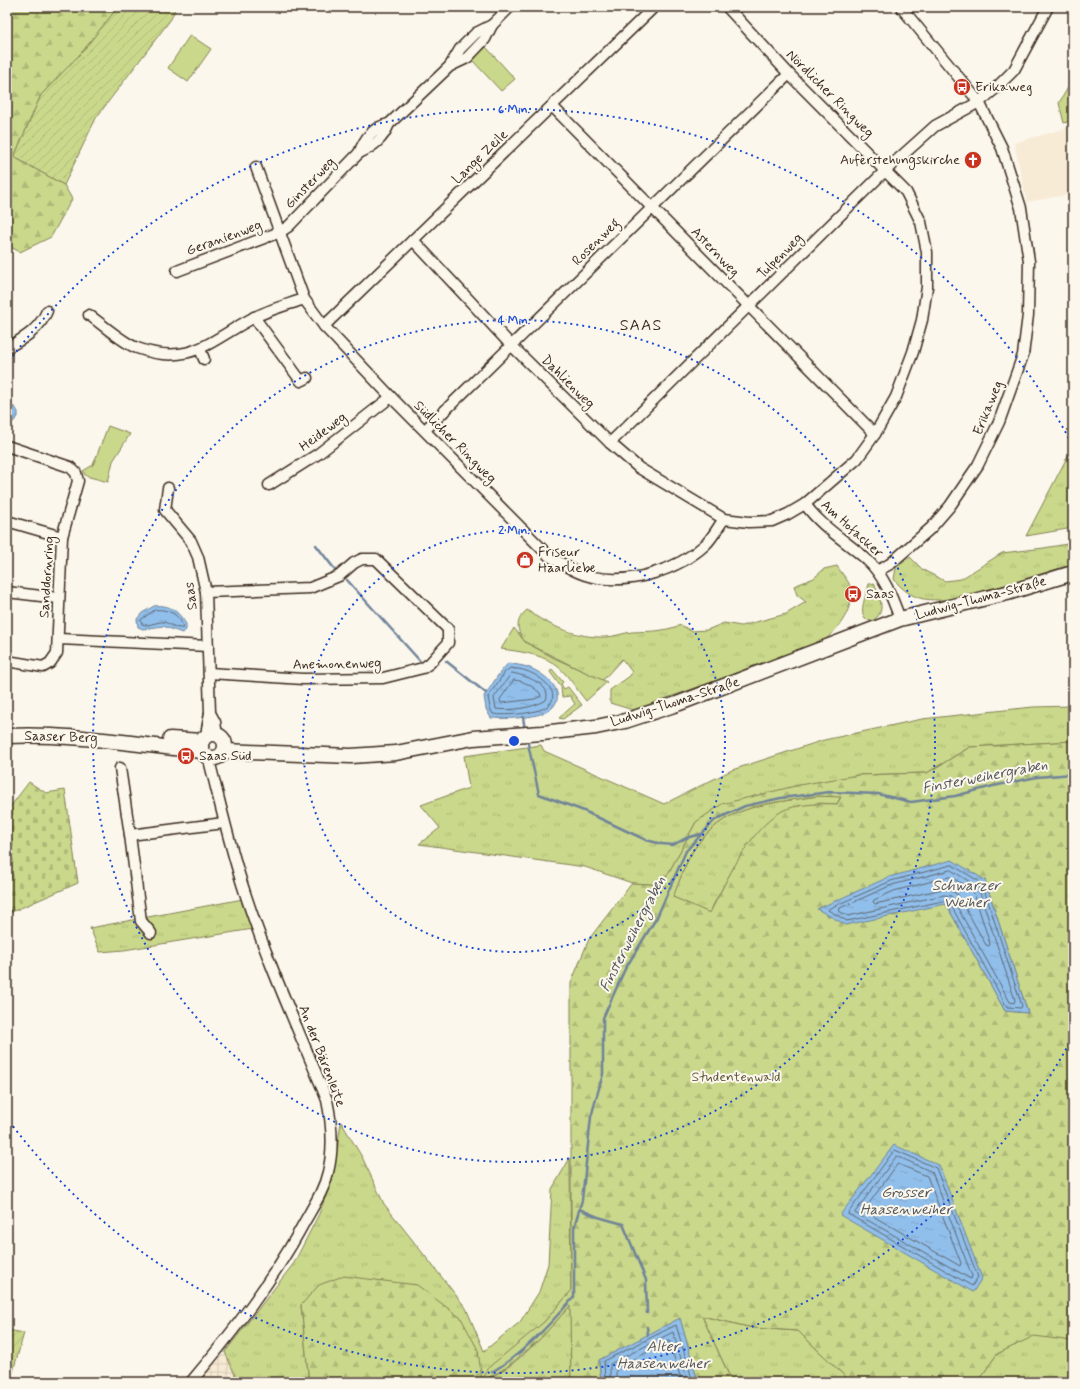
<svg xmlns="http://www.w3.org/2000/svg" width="1080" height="1389" viewBox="0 0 1080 1389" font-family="Mynerve,sans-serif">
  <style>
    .built { fill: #f8ebd6 }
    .industrial { fill: url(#industrial-grid) }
    .grass { fill: url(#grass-tufts); stroke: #828154 }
    .forest { fill: url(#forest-firs); stroke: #828154; fill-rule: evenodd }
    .cemetery { fill: url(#cemetery-stones); stroke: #828154 }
    .park { fill: #cad88b; stroke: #828154 }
    .garden { fill: url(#garden-furrows); stroke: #828154 }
    .water { fill: url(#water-ripples); stroke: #6f8399 }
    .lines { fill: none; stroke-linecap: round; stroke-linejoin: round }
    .shore { stroke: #5d6670; stroke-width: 1 }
    .stream { stroke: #6f8399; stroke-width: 2.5 }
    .street-casing { stroke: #3b2a1e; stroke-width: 13 }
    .secondary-casing { stroke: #3b2a1e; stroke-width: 17 }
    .street { stroke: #fbf7ec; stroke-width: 10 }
    .secondary { stroke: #fbf7ec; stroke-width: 14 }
    .ring { fill: none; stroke: #1d4ed8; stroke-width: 2; stroke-dasharray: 2 4 }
    .labels { text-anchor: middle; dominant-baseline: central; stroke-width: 4; stroke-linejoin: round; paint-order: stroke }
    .poi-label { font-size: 14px; fill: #3b2a1e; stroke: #fbf7ec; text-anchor: start }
    .street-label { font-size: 14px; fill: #3b2a1e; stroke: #fbf7ec }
    .park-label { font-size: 14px; fill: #5f5639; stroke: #fbf7ec }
    .water-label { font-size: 15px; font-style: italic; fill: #55575c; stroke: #fbf7ec }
    .quarter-label { font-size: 16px; letter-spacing: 1px; fill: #3b2a1e; stroke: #fbf7ec }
    .centre { fill: #1d4ed8; stroke: #fbf7ec; stroke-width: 2 }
    .ring-label { font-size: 12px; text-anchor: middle; font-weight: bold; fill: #1d4ed8; stroke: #fbf7ec; stroke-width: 4; stroke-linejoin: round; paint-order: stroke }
  </style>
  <defs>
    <pattern id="industrial-grid" width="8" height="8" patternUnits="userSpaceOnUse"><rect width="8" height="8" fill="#f8ebd6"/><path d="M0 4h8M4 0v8" fill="none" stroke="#d6cab7"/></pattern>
    <pattern id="grass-tufts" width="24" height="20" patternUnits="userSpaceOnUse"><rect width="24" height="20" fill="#cad88b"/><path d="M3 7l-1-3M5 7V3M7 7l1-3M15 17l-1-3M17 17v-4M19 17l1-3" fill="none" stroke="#aeba78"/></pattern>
    <pattern id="forest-firs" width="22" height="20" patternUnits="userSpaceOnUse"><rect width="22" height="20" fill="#cad88b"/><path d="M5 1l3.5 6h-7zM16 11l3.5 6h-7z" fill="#aeba78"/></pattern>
    <pattern id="cemetery-stones" width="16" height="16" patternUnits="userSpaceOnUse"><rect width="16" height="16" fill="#cad88b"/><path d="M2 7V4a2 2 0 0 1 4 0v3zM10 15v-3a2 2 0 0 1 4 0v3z" fill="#aeba78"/></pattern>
    <pattern id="garden-furrows" width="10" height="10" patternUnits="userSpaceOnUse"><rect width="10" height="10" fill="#cad88b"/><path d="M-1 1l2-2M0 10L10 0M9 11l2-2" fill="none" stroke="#aeba78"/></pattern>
    <pattern id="water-ripples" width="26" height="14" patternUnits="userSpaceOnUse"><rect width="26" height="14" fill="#91bfeb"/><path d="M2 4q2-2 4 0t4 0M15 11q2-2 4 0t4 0" fill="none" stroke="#7ea4c9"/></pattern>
  </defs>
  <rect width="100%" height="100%" fill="#fbf7ec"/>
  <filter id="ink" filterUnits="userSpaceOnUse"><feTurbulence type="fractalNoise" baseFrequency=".025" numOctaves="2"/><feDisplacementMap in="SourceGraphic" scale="8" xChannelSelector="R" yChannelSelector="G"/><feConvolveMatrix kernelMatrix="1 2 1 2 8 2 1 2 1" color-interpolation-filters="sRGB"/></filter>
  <g filter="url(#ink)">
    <polygon class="built" points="1073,126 1073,196 1072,194 1027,202 1014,143"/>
    <polygon class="industrial" points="225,1352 238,1382 197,1382"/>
    <g class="grass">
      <polygon points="1073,446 1073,528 1026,536"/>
      <path d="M1073 543V564C1050 571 1028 578 1005 585 979 593 952 603 924 599 912 597 901 589 894 579L896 568 910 557 923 570 945 581 961 579 1002 553 1044 548Z"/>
      <path d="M837 566C841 573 851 583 851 590 853 612 836 632 820 644L633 710 610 703V690L630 676 632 672 622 659 602 681 525 642C516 630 515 620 527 610 548 626 578 638 605 637 614 637 623 633 632 632 653 631 661 632 681 625L691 631 707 630 724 623 741 626 786 614 806 602 797 595 794 586 814 578 824 569Z"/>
      <path d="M874 583C879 597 888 612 872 621 854 619 867 594 869 584Z"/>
      <polygon points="552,669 563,682 561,684 564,689 568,687 582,705 563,719 559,718 575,704 570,696 562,697 561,687 550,672"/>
      <polygon points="1073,706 1073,741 970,747 927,773 858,775 696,822 662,885 632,883 585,867 419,844 440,828 421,805 469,788 464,756 541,745 544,751 664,804 732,770 824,740 922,719 1033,707"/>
      <path d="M818 796H841L837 804 816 803 735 865 709 913 672 897C679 883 684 866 692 852 723 804 767 804 818 796Z"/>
      <polygon points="243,899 253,929 124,950 100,952 90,928"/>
      <path d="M341 1122 362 1157 384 1204 466 1308 484 1351 520 1322 539 1292 548 1264 552 1189 570 1158 571 1291 544 1322 482 1381C518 1367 545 1333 571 1305V1382H481L301 1305 309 1382H238L225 1352 294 1263 319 1214 333 1177Z"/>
      <polygon points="702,1316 753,1328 798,1331 851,1382 732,1382"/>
      <polygon points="1034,1335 1073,1341 1073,1382 975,1382 983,1374 997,1354"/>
    </g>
    <g class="forest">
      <polygon points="7,7 118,7 83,52 41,95 14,157 64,185 72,199 51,237 20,252 7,245"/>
      <path d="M1073 741V1341L1034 1336 997 1354 983 1374 975 1382H851L798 1331 753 1328 702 1316 732 1382H698L680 1319 599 1360 601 1382H571L570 1306 539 1340 507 1367 481 1382H309L301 1305 319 1285 343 1276 417 1285 461 1318 478 1350 482 1381 489 1367 544 1322 571 1291V983L589 939 632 883 662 885 696 822 722 804 799 785 858 775 927 773 970 747ZM818 796 841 797 837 804C823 803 795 804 782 811 750 829 726 881 710 913L673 897C679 883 684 866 692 852 723 804 767 804 818 796ZM985 880 1028 1013 1005 1011 946 904Z"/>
    </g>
    <polygon class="cemetery" points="29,782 46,793 65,790 78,883 7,914 7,811"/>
    <g class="park">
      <polygon points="190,35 211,49 188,82 168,68"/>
      <polygon points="486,47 515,79 501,91 472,60"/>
      <polygon points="1073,79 1073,120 1064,123 1059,103"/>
      <polygon points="108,426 130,434 113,461 108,482 86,476 83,471 93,465"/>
      <path d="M514 628 525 642 554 658 607 682 586 701C576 689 567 672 553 663 540 654 517 651 501 649Z"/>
    </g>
    <g class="garden">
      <polygon points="118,7 176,7 171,19 96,118 64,185 14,157 41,95 82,52"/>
      <polygon points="7,1330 24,1333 10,1382 7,1382"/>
    </g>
    <g class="water">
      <polygon points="10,407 15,407 18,412 18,417 8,427 7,426 7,408"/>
      <path d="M154 606C170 604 178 611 186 624V630L182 633 163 626 143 629 138 627 137 619 142 613Z"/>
      <path d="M509 663C515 665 522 665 527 667 541 671 568 690 553 707 542 719 506 719 491 718L486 709 484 696C493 685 498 672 509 663Z"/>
      <polygon points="952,860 985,880 1028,1013 1005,1011 946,904 846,925 817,909 889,877"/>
      <polygon points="894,1145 939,1165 982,1278 973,1292 840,1215"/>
      <polygon points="680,1318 698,1382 601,1382 599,1360"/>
    </g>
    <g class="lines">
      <g class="shore">
        <path d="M155 610C167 608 181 615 183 628 176 629 171 624 164 622 157 621 149 627 142 624L141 620Z"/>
        <path d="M511 668C516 669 522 669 526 671 537 674 561 690 550 704 541 714 505 716 493 714L490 708 488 697 505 672Z"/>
        <path d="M512 673C523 675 553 684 546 700 533 708 511 711 496 709L494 698Z"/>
        <path d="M514 680C525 681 532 686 540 693L541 696 535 699 501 703 500 700Z"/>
        <polygon points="952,865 982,883 1022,1006 1021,1008 1007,1007 948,900 847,921 828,910 830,908 891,881"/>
        <polygon points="951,870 978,887 1015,1000 1014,1003 1010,1002 951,896 944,895 848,916 839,911 840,908 892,885"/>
        <polygon points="950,877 973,890 990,944 989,946 986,945 958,895 951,890 943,889 875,904 873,902 874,900 894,891"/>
        <polygon points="895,1150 936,1168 978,1277 972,1286 848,1214"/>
        <polygon points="897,1156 932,1172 972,1276 971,1279 855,1213"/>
        <polygon points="898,1164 927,1176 961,1263 960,1266 864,1211"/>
        <polyline points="605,1382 604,1361 676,1325 693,1382"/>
        <polyline points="610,1382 610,1364 673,1332 688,1382"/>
        <polyline points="616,1382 616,1368 669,1341 682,1382"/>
      </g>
      <g class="stream">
        <polyline points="316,545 336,571"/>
        <polyline points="347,580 420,661"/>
        <polyline points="446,661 486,693"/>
        <polyline points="523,717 525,730"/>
        <polyline points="527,739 539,794 584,811 646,840 662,844 673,845 686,838 701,834"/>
        <polyline points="579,1209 598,1217 623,1224 646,1280 647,1313"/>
        <polyline points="647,1327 648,1335"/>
        <path d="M492 1372C524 1353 549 1325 574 1297V1228L582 1200 591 1117 603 1074V1018L625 969 657 917 686 851 715 820 745 806 781 798 830 792 878 794 911 802 955 796 993 786 1037 777 1073 774"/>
      </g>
      <defs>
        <g id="street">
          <polyline points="450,66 460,49 476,33 492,25 510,7"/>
          <polyline points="552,106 875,434"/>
          <path d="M359 153C374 146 383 139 389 124L450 66 467 58 485 39 492 25"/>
          <path d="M256 167 304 299 324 326 391 397 549 556C563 564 577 574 593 577 631 585 678 570 706 544 713 537 718 527 724 519"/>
          <polyline points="413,240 511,345 610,443 639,468 724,519 749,522 772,521 788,514 805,504 857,459 875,434 896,397 913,352 922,320 927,287 927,252 921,222 906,192 789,74 727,7"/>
          <path d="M177 271 280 232 289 226 359 153C365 138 373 127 389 124"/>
          <path d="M89 315C102 324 123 343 137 348 190 367 209 341 253 318 268 310 287 305 304 299"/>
          <polyline points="254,317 301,381 307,378"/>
          <polyline points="324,326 654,7"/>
          <path d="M7 348C24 338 39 330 47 311"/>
          <polyline points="200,349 204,359"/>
          <polyline points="425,430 789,74"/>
          <polyline points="610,443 886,170 935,126 979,102 995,89 1014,70 1048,7"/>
          <polyline points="7,446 70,467 76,473 78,481 62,537 57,653 50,663 43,667 7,661"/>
          <polyline points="269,485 318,454 391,397"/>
          <polyline points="168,488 165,510 191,541 198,557 206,592 210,713 207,729 208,735"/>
          <path d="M805 504C821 527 846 541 866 559 884 575 892 597 900 619"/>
          <polyline points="7,521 62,537"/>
          <polyline points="877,571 890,564 931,528 950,506 978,465 999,422 1023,355 1028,315 1029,261 1021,208 1002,148 979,102 901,7"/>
          <polyline points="7,592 58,598"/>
          <polyline points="206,592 310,588 339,576 354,563 362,559 376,559 448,629 448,643 430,663 423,668 383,678 303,679 209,673"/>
          <polyline points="59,639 208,646"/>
          <polyline points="210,713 215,722 217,735"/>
          <polyline points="120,768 130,835 141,921 151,933"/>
          <polyline points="130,835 224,823"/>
          <path d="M191 1382C233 1332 274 1279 305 1221 314 1205 324 1190 328 1172 334 1148 332 1124 327 1100 299 1031 268 964 245 893 231 851 221 807 210 764L211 758"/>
        </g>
        <g id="secondary">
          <circle cx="213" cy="746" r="12"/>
          <path d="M7 736C73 733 137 745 202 751"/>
          <polyline points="170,739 202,741"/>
          <polyline points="224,751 351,756 396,753 473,738 542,733 596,727 625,721 677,704 900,619 1007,593 1073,573"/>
        </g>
      </defs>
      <use href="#street" class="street-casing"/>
      <use href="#secondary" class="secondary-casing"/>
      <use href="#street" class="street"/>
      <use href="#secondary" class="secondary"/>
    </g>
  </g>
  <g class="ring">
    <circle cx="514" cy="741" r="211"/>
    <circle cx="514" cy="741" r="421"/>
    <path d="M1072 1038A632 632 0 0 1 9 1121M9 361A632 632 0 0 1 1072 444"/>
  </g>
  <defs>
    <symbol id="bus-disc" viewBox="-11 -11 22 22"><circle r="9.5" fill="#c8321e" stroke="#fbf7ec"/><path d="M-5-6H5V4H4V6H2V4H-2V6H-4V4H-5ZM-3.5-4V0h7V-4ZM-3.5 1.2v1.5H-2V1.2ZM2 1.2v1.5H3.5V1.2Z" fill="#fff"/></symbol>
    <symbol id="church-disc" viewBox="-11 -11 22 22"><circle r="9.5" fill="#c8321e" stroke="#fbf7ec"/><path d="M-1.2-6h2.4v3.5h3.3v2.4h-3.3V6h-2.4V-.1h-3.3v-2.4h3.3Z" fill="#fff"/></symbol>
    <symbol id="shop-disc" viewBox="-11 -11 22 22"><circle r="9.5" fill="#c8321e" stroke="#fbf7ec"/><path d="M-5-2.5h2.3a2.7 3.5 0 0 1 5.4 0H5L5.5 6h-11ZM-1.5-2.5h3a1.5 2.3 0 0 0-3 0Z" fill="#fff"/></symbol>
  </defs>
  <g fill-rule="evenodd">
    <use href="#bus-disc" x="952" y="77" width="20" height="20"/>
    <use href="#church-disc" x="963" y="150" width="20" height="20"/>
    <use href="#shop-disc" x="515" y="550" width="20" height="20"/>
    <use href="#bus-disc" x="843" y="584" width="20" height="20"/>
    <use href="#bus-disc" x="176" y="746" width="20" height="20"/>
  </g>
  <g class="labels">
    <g class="poi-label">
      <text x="975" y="87">Erikaweg</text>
      <text x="960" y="160" text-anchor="end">Auferstehungskirche</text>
      <text x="538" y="552">Friseur<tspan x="538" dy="16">Haarliebe</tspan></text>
      <text x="866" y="594">Saas</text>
      <text x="199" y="756">Saas Süd</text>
    </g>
    <g class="street-label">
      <text transform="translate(830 94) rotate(45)">Nördlicher Ringweg</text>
      <text transform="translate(480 157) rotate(-44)">Lange Zeile</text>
      <text transform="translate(310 183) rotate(-46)">Ginsterweg</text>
      <text transform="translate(224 238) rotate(-20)">Geranienweg</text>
      <text transform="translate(596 242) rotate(-45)">Rosenweg</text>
      <text transform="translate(715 252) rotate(46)">Asternweg</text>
      <text transform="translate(780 256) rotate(-45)">Tulpenweg</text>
      <text transform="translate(568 382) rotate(45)">Dahlienweg</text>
      <text transform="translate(988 408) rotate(-68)">Erikaweg</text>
      <text transform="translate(323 432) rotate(-37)">Heideweg</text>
      <text transform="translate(455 442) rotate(45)">Südlicher Ringweg</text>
      <text transform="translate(852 529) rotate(42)">Am Hofacker</text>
      <text transform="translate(47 577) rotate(-86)">Sanddornring</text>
      <text transform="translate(191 596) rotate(-97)">Saas</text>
      <text transform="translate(981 598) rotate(-15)">Ludwig-Thoma-Straße</text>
      <text transform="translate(337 664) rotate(-1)">Anemonenweg</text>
      <text transform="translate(675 702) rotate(-18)">Ludwig-Thoma-Straße</text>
      <text transform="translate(61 737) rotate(2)">Saaser Berg</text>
      <text transform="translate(322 1056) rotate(69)">An der Bärenleite</text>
    </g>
    <g class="park-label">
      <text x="736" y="1077">Studentenwald</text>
    </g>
    <g class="water-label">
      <text transform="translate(985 777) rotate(-11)">Finsterweihergraben</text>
      <text x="966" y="886">Schwarzer<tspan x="966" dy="17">Weiher</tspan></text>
      <text transform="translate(633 934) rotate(-63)">Finsterweihergraben</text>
      <text x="906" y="1193">Grosser<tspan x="906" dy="17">Haasenweiher</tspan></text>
      <text x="663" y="1347">Alter<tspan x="663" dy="17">Haasenweiher</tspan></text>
    </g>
    <g class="quarter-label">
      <text x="641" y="325">SAAS</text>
    </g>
  </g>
  <circle cx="514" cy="741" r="6" class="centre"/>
  <g class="ring-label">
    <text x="514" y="113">6 Min.</text>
    <text x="514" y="324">4 Min.</text>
    <text x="514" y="534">2 Min.</text>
  </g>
  <rect width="1080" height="1389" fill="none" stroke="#fbf7ec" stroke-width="24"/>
  <rect x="12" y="12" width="1056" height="1365" fill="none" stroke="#3b2a1e" stroke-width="1.5" filter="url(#ink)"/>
</svg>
